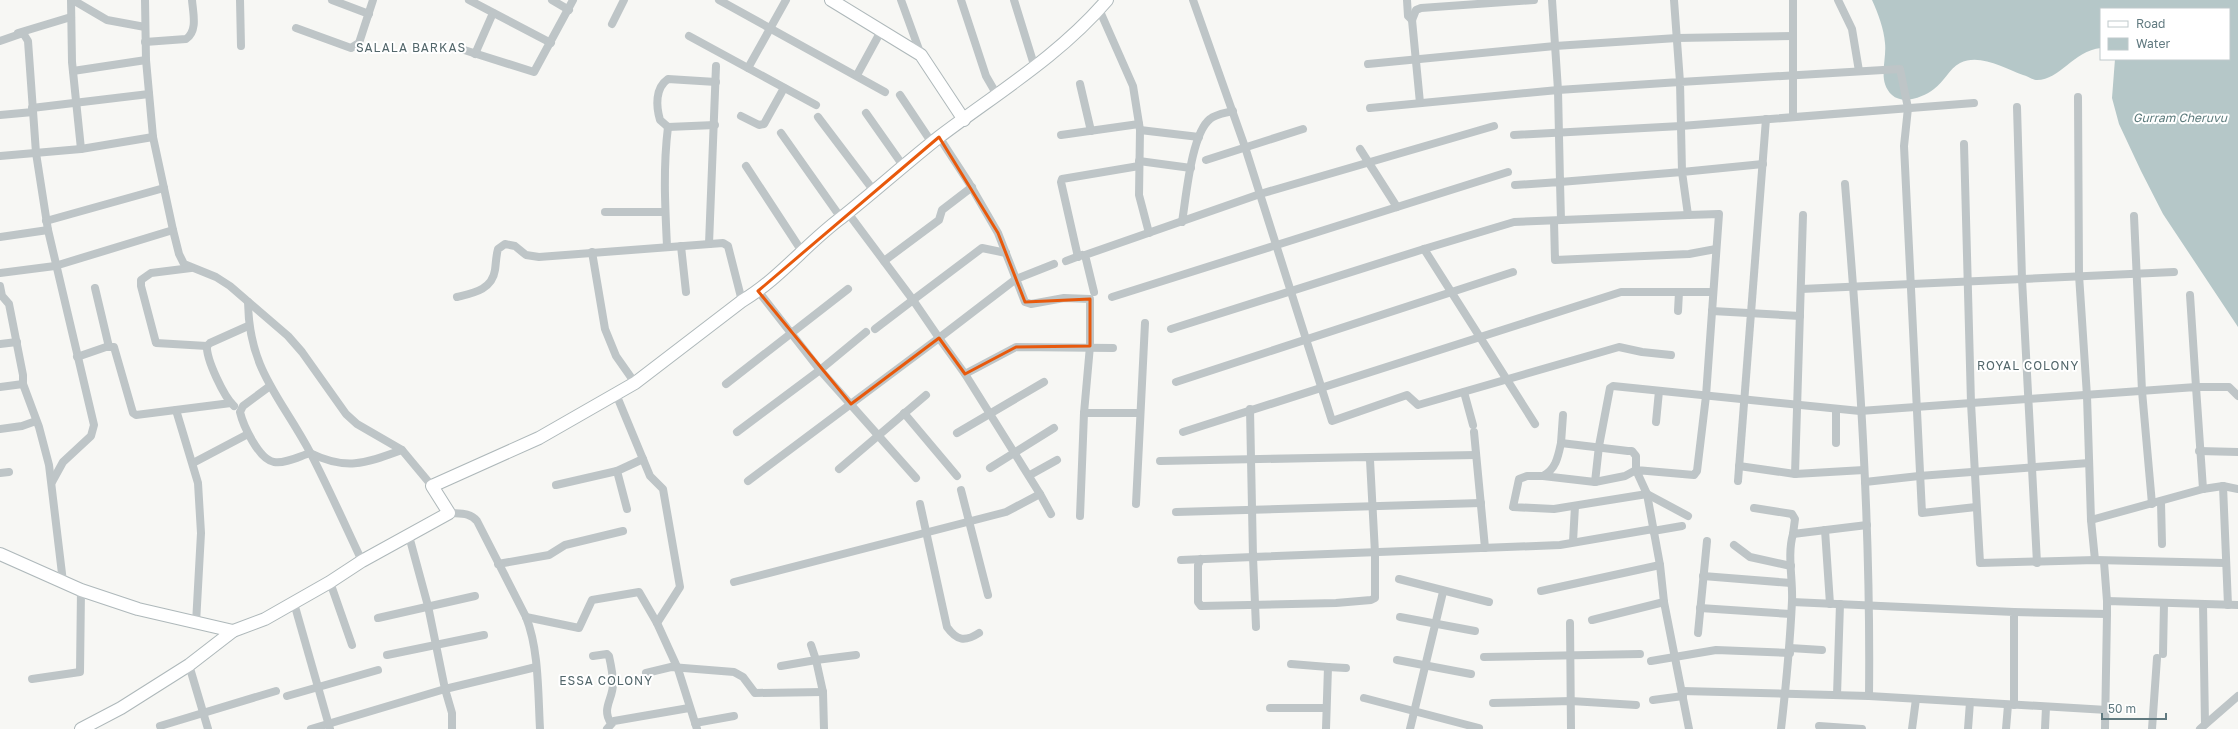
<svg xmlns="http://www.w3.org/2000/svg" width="2238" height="729" viewBox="0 0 2238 729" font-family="'Golos Text',sans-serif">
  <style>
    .water { fill: #b5c7c8 }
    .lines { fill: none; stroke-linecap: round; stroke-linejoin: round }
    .secondary-casing { stroke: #aeb8ba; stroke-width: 14 }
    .street { stroke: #bec5c7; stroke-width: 8 }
    .secondary { stroke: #fff; stroke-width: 12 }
    .marked { fill: none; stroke: #e8590c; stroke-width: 3; stroke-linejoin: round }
    .labels { text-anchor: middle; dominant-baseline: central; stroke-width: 4; stroke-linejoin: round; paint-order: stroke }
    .neighbourhood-label { font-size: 12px; letter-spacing: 1px; fill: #53676b; stroke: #fff }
    .water-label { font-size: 12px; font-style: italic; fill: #5c7b7c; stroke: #fff }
  </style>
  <rect width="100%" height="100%" fill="#f7f7f4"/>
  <path class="water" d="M1872 0H2238V327L2163 214 2141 171 2119 124 2112 98 2115 59H2229V9H2101V48C2073 51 2060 80 2037 80 2033 80 2027 76 2023 75 2005 68 1979 53 1960 63 1949 69 1944 82 1934 89 1924 97 1903 105 1892 95 1877 81 1887 61 1885 43 1884 29 1878 13 1872 0Z"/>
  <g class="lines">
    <defs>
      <g id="secondary">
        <polyline points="831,0 921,55 964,120"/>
        <polyline points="0,554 81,590 138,609 233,631"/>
        <path d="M81 729 121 708 189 665 233 631 265 619 330 582 362 561 449 513 432 486 539 438 635 383 742 301C779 279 806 244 841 218 874 192 906 163 939 137 997 93 1059 56 1107 0"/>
      </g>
    </defs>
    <use href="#secondary" class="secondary-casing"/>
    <g class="street">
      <polyline points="71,0 72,62 81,149"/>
      <polyline points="73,0 107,20 145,27"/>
      <polyline points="145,0 146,60 153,137 173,230 179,254 184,264 216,277 230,286 288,336 302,352 346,414 357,424 402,450 432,486"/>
      <polyline points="240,0 241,46"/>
      <polyline points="332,0 369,14"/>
      <polyline points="469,0 551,43"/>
      <polyline points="552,0 569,10"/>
      <polyline points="719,0 885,92"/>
      <polyline points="901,0 921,55"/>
      <polyline points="961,0 986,76 997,95"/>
      <polyline points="1014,0 1035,68"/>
      <polyline points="1193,0 1245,147 1332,421 1407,395 1418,405 1619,347 1642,352 1671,355"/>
      <polyline points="1407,0 1408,16 1412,20"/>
      <polyline points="1552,0 1558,90 1680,82 1674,0"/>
      <polyline points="1838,0 1852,29 1859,71"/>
      <polyline points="1099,9 1133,86 1140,130 1139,195 1149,233"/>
      <polyline points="612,24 624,0"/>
      <polyline points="296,28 351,48 359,43 373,0"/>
      <polyline points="18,33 71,17"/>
      <polyline points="689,36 816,105"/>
      <polyline points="0,41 23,33 28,41 36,153 48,230 94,425 91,436 63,462 52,482"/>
      <path d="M145 42 186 39C198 31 193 13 192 0"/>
      <polyline points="461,49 534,72 573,0"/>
      <polyline points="475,54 493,13"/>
      <polyline points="1368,64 1555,46 1677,38 1793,36"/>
      <polyline points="748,68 786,0"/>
      <polyline points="73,71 146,60"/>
      <polyline points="857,75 881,31"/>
      <polyline points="1080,84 1091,131"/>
      <polyline points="900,95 932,143"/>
      <polyline points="2078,97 2079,275 2087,396 2091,520 2095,560"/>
      <polyline points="1420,103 1412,20 1416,10 1421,8 1534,0"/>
      <polyline points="2017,107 2022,279 2037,563"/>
      <polyline points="32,108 149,94"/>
      <polyline points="1370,108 1558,90 1560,182 1682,172 1680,82 1900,69 1908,108 1904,146 1922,513 1976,507"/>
      <polyline points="866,113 904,167"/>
      <polyline points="0,115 33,112"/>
      <polyline points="741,116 759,125 764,124 784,88"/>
      <polyline points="818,117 874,191"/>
      <polyline points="1793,117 1793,0"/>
      <path d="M715 125 668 127 660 120C656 106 655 88 668 79L716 82"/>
      <polyline points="1140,130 1199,137"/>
      <polyline points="781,133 841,218"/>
      <polyline points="1061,135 1139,124"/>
      <polyline points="1514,135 1681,126 1974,103"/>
      <polyline points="939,137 969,183 998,233 1025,302 1031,304 1064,298 1090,299 1090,346 1084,413 1080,516"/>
      <polyline points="1964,144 1971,403 1980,563 2095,560 2225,563"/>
      <polyline points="1360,149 1397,207"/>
      <polyline points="0,156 81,149 153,137"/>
      <polyline points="1206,160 1303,129"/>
      <polyline points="1139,161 1191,168"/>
      <polyline points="746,166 803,253"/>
      <path d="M1845 184C1859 354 1871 525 1869 696"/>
      <polyline points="1515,185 1560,182 1561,220"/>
      <polyline points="605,212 665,212"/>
      <polyline points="848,213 913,300 982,248 1006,253"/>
      <polyline points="2134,216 2142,391 2152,504"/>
      <polyline points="46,221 164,188"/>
      <polyline points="1554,221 1555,260 1689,254 1716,249"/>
      <path d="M1182 222C1186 199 1191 134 1210 119 1216 114 1226 113 1233 111"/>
      <polyline points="0,237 48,230"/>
      <polyline points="709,244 716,66"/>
      <path d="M667 246C665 206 663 167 668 127"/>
      <polyline points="681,246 686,292"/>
      <polyline points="1424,249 1535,424"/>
      <polyline points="592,252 605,329 616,356 635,383"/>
      <polyline points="1078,257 1061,182 1062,179 1139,166"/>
      <polyline points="884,261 939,220 942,210 972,187"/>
      <polyline points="1066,261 1082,255"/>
      <polyline points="191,268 151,273 141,280 141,286 156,343 207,346"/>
      <polyline points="0,273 55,266 173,230"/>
      <polyline points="0,286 2,296 9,304 23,375 23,384 39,427 49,465 63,582"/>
      <polyline points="95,288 109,347"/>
      <polyline points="1801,289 2174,272"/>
      <polyline points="758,291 820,370 916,478"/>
      <polyline points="1094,292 1085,255 1260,194 1494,126"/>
      <polyline points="2190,295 2196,387 2229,387 2238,396"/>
      <path d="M457 297C473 293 492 290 495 270 496 263 496 256 498 249L505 244 515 246 526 255 539 257 723 243 728 246 729 250 742 301"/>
      <polyline points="1112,297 1508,172"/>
      <path d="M248 302C249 371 281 397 311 454 329 489 345 525 362 561"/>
      <polyline points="1678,311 1679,292"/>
      <polyline points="1712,311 1800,316"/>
      <polyline points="875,329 913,300 939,338 1016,279 1054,264"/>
      <polyline points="1171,329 1424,249 1514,222 1688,215"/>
      <polyline points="0,344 17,342"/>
      <polyline points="77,357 106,347 114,347 133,413 136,415 231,403"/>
      <polyline points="1176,382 1513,272"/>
      <polyline points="726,384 848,289"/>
      <path d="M270 386 243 406 240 412C243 425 259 460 274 462 285 464 300 456 310 453 347 471 366 463 402 450"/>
      <polyline points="0,387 23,384"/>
      <polyline points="1464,392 1473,425"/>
      <polyline points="616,394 650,476 663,489 680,587 657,623"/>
      <path d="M234 406C224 397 206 359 207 346L210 343 248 326"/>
      <polyline points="1250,409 1253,557 1560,545 1653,529"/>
      <polyline points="1836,409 1836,443"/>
      <polyline points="176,410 198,483 201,533 196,623"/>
      <polyline points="904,413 957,476"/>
      <polyline points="1084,413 1140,413"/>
      <polyline points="1656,422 1659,391"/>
      <polyline points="0,429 22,426 36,421"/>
      <polyline points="737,432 820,370 866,332"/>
      <polyline points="1183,432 1621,292 1713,292"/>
      <polyline points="1474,432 1485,548"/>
      <polyline points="957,433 1044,382"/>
      <polyline points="1561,443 1563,415"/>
      <polyline points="2199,451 2238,452"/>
      <polyline points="1367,457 1476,455"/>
      <polyline points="1160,461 1367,457 1370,460 1375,553 1375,598 1371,600 1336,603 1201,606 1198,602 1198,565 1201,559"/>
      <polyline points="193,463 248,434"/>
      <polyline points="1739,466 1795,474 1864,470"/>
      <polyline points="990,468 1054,428"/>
      <polyline points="839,469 926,395"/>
      <polyline points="617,471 643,459"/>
      <polyline points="0,473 9,472"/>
      <polyline points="1795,474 1803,215"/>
      <polyline points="1030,475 1057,460"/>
      <polyline points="1543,476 1527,476 1519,479 1513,507 1554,509 1647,494 1688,516"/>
      <polyline points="748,481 939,338 965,374 1016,347 1113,348"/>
      <polyline points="1738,481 1766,119"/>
      <polyline points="1595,482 1599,446 1610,388 1613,386 1860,411 2196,387 2203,489"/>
      <polyline points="1865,482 1919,476 2089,463"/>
      <polyline points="556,485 617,471 627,509"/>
      <polyline points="2223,486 2228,605"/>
      <polyline points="961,490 988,595"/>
      <polyline points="1040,494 1051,514"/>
      <polyline points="2161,502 2162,544"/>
      <path d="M920 504 947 627C957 641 965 642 979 633"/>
      <polyline points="1136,504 1145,323"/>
      <polyline points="1754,508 1792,514 1795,519 1793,534 1867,525"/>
      <polyline points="1176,512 1481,503"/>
      <path d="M449 513C459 514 470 512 477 521L526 617C539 649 538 694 540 729"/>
      <polyline points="2091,520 2203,489 2223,486 2238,489"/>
      <polyline points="1825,530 1830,604"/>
      <polyline points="1653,531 1682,526"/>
      <polyline points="409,536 428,606 445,689 536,667"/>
      <polyline points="1573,542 1575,506"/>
      <polyline points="1734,545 1750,557 1791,566"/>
      <polyline points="1181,560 1253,557 1256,627"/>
      <polyline points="2104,562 2107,601"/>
      <polyline points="498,564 549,555 565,545 623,531"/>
      <polyline points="1703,576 1791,583"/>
      <polyline points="1399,579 1489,602"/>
      <polyline points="330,582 352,645"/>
      <polyline points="734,582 1006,512 1040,494 965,374"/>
      <polyline points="1541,591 1660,565"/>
      <polyline points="1792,602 2014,612 2014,705"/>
      <polyline points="294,603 330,729"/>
      <polyline points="2203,604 2205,724"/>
      <polyline points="1700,608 1791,614"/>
      <polyline points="2014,612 2107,614 2107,601 2238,605"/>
      <polyline points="526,617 579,628 592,600 639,592 657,623 678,669 697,729"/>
      <polyline points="1400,617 1475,631"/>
      <polyline points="378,618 475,596"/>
      <polyline points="1592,620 1664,602"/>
      <polyline points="1570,623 1571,729"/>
      <polyline points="1698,633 1707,541"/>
      <polyline points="1790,648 1822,650"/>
      <polyline points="2163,654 2164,603"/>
      <polyline points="387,655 484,635"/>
      <path d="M593 656 607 654 609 656C611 665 613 675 613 684 613 699 601 709 611 723"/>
      <polyline points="1484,657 1640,654"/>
      <polyline points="1397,660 1471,674"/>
      <polyline points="1651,661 1716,650 1790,653"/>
      <polyline points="1291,664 1328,667 1326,729"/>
      <polyline points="189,665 208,729"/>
      <polyline points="781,666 816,660 811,645"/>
      <polyline points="1328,667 1346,668"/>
      <polyline points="646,673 671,667 734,672 743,677 755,693 823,692"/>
      <polyline points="32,679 80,672 81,590"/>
      <polyline points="1682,691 1869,696 2107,710"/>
      <polyline points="1837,695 1840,604"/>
      <polyline points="287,696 378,670"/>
      <polyline points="1364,698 1479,728"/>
      <polyline points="1653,700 1683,696"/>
      <polyline points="1493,703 1571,701 1636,705"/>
      <polyline points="1270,708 1326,708"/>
      <polyline points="695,723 734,716"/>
      <polyline points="160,726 276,691"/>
      <polyline points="1819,726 1862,729"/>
      <polyline points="311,729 445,689 452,713 452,729"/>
      <polyline points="607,729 614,721 689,708"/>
      <polyline points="824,729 823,692 816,660 856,655"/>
      <polyline points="1410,729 1443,592"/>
      <path d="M1689 729 1664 602 1660 565 1647 494 1636 470V456L1632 451H1628L1561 443C1558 457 1556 469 1543 476L1595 482 1625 476 1636 470 1694 475 1697 471 1706 396 1719 214 1688 215 1682 172 1763 164"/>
      <path d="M1781 729C1786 686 1790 644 1792 601 1793 579 1787 555 1793 534"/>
      <polyline points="1912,729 1916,699"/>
      <polyline points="1968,729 1970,702"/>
      <polyline points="2006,729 2008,705"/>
      <polyline points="2045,729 2046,707"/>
      <polyline points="2105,729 2107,614"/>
      <polyline points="2152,729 2157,658"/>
      <polyline points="2200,729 2238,696"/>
    </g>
    <use href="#secondary" class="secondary"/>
  </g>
  <path class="marked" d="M939 137 998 233 1025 302 1090 299V346L1016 347 965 374 939 338 851 404 758 291Z"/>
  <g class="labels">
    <g class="neighbourhood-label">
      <text x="411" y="47">SALALA BARKAS</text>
      <text x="2028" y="365">ROYAL COLONY</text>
      <text x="606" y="680">ESSA COLONY</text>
    </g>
    <g class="water-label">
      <text x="2180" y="117">Gurram Cheruvu</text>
    </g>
  </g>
  <rect x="2100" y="8" width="130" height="52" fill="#ffffff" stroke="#c0cacc"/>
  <rect x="2108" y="21" width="20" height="6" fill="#ffffff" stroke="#c0cacc"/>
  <text x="2136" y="28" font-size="12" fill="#617a80">Road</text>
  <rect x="2108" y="38" width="20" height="12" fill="#b5c7c8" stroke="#c0cacc"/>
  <text x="2136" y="48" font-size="12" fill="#617a80">Water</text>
  <path d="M2102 713v6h64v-6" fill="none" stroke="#617a80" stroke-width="2"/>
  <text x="2108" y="713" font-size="12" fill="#617a80" stroke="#ffffff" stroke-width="3" paint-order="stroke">50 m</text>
</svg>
